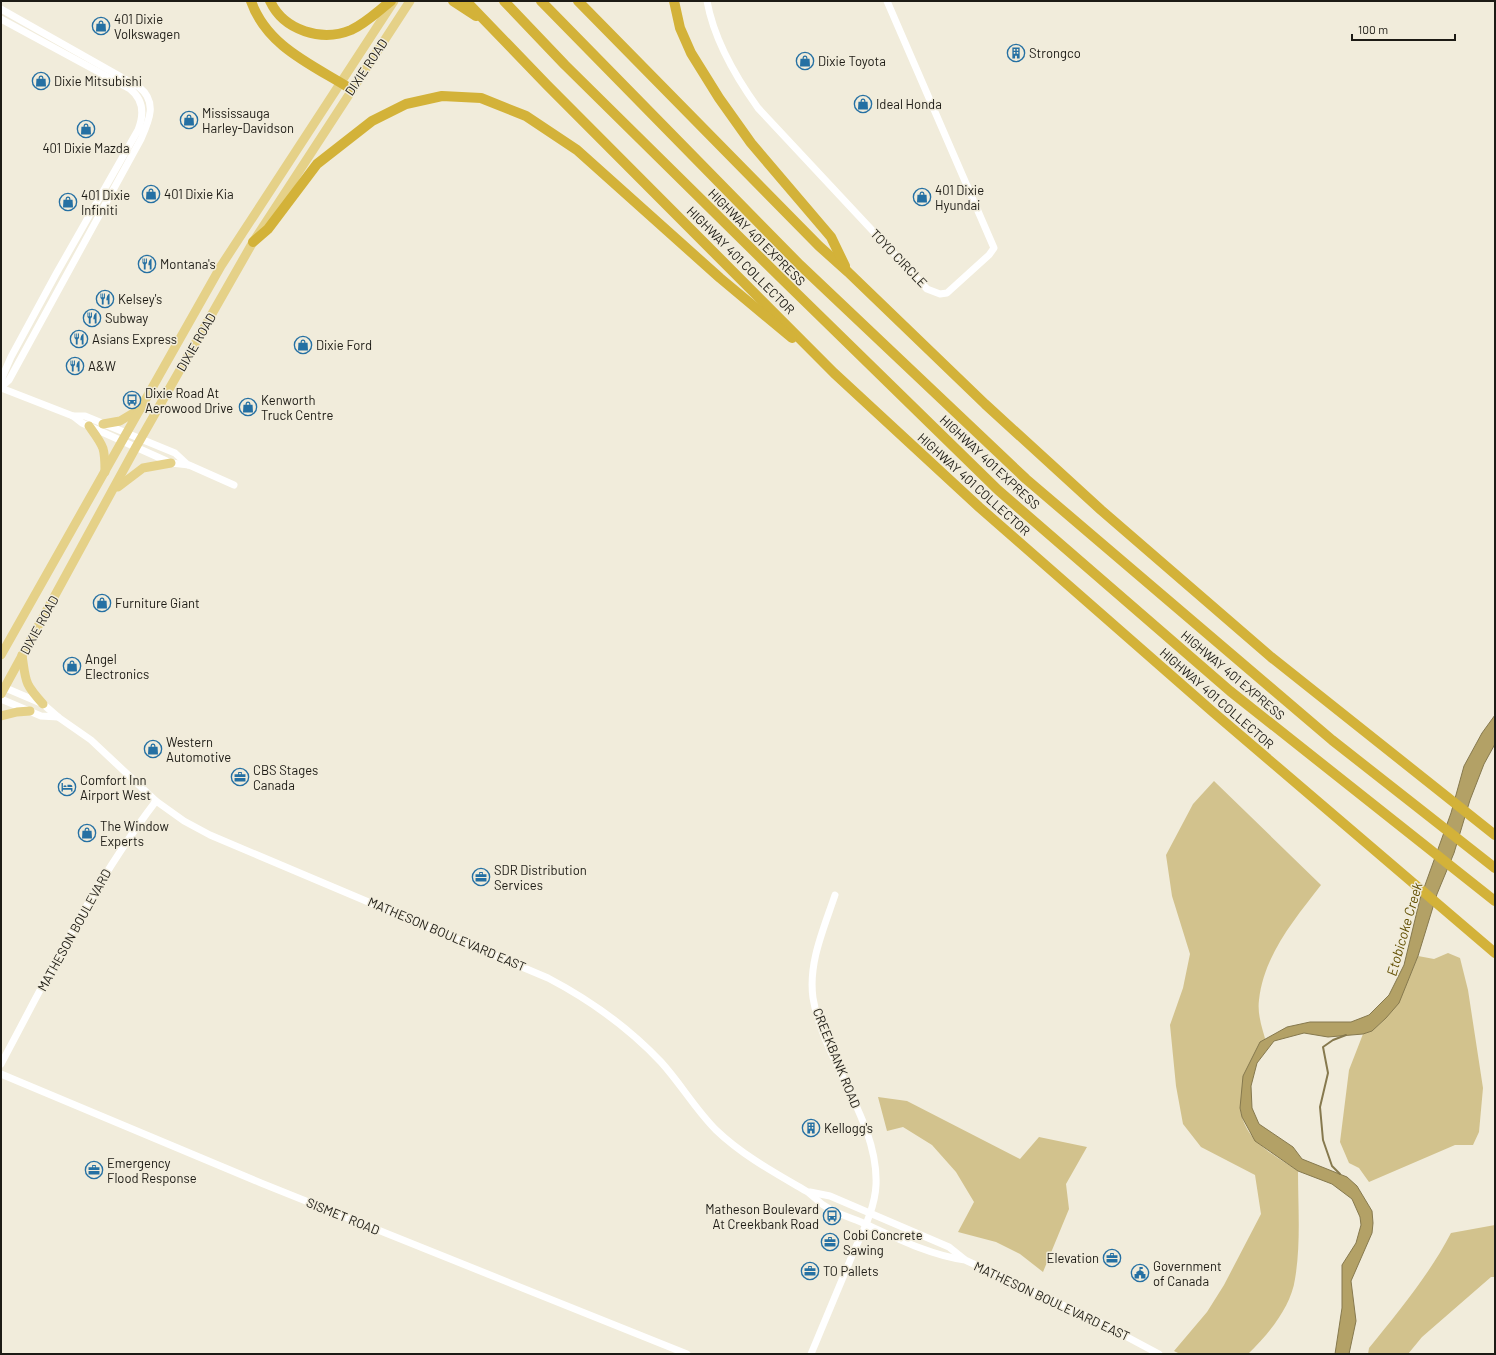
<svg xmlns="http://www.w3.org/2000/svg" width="1496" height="1355" viewBox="0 0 1496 1355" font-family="Barlow,sans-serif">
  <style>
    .green { fill: #d2c28d }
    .water { fill: #b3a166; stroke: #86794e }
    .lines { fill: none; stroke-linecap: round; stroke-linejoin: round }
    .stream { stroke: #86794e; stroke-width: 2 }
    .minor { stroke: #fff; stroke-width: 7 }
    .major { stroke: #e5d188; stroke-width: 9 }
    .highway { stroke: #d3b239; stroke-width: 10 }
    .labels { text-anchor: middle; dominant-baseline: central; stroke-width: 3; stroke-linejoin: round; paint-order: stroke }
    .poi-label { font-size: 13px; fill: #1d1b15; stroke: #f1ecdb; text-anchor: start }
    .street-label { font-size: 13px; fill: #1d1b15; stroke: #f1ecdb }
    .water-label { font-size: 14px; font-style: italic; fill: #645104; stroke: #f1ecdb }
  </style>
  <rect width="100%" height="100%" fill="#f1ecdb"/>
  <g class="green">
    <path d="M1214 781 1321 885C1294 920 1264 955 1259 1000 1257 1015 1263 1031 1267 1045L1261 1042 1240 1108C1245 1142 1273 1154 1298 1171 1298 1206 1301 1244 1295 1279 1291 1307 1268 1335 1248 1354H1180L1174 1351 1207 1312 1224 1285 1261 1214 1255 1175 1201 1147 1183 1124 1176 1086 1170 1025 1183 988 1190 954 1172 896 1166 855 1193 804Z"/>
    <path d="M1448 953 1460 958 1468 990 1483 1088 1479 1132 1473 1145H1455L1369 1182 1359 1168 1349 1163 1340 1142 1349 1070 1363 1034C1394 1022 1406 985 1418 956L1434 959Z"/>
    <polygon points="878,1097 907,1101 1020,1159 1039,1137 1087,1147 1066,1184 1069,1209 1043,1272 1020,1254 996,1242 958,1232 974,1202 956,1172 932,1145 903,1127 887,1131"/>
    <path d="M1495 1225V1277H1491L1422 1337 1408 1354H1368L1369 1348C1399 1311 1429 1275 1451 1233Z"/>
  </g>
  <polygon class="water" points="1495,715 1495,744 1484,764 1470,800 1454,853 1437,894 1418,956 1399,1003 1386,1018 1372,1031 1363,1034 1328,1037 1304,1033 1274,1041 1257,1063 1251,1086 1252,1108 1259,1124 1293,1147 1302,1159 1347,1177 1357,1186 1372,1211 1373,1223 1372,1233 1351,1281 1356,1321 1349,1354 1335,1354 1342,1308 1342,1265 1356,1243 1361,1225 1360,1217 1352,1199 1332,1184 1298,1171 1255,1141 1242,1117 1240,1108 1243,1076 1260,1042 1287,1027 1310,1022 1351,1022 1369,1015 1389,995 1404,965 1420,899 1451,813 1464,766 1482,733"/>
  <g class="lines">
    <polyline class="stream" points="1340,1174 1332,1166 1323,1140 1320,1107 1328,1073 1323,1047 1333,1040 1346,1035"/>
    <g class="minor">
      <path d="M707 1C714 40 735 76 758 108L927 289 940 294 947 293 989 255 994 248 887 1"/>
      <path d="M1 9 139 87C158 102 149 121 141 139L9 380 1 387"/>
      <path d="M1 19 130 89C144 100 144 115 138 130L56 274 11 357 1 380"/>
      <polyline points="1,388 73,416 82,423 171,463 189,465 234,485"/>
      <polyline points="73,416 85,416 175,453 188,465"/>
      <path d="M1 686 43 704 58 717 91 740 156 801 184 821 210 835 548 978C590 1000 628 1027 661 1062 681 1084 695 1109 716 1130 742 1155 775 1173 806 1191 813 1195 818 1202 825 1206 835 1213 849 1217 861 1222 894 1237 929 1255 965 1260L1099 1322 1159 1354"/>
      <polyline points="1,699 41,716 58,717"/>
      <path d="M1 1064C49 974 94 882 156 801"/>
      <polyline points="1,1074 261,1183 687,1354"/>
      <polyline points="810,1192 830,1196 949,1247 964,1259"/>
      <path d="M811 1354C825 1320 840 1285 854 1251 863 1231 875 1208 876 1185 879 1122 823 1059 813 998 808 963 824 928 835 895"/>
    </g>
    <g class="major">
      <polyline points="103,424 120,421 140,409"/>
      <path d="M89 426C104 447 105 447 105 472"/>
      <polyline points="118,487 143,468 171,463"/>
      <polyline points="1,655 221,266 394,1"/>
      <path d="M22 655C26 682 24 683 43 704"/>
      <polyline points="1,694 136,447 253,242 410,1"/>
      <polyline points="1,716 17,712 30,711"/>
    </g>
    <g class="highway">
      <path d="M251 1C267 47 313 65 351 89"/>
      <path d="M270 1C284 31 322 42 351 30 366 23 378 11 391 1"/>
      <polyline points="453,1 476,16"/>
      <polyline points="466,1 547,85 834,373 979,507 1213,712 1495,953"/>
      <polyline points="504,1 565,65 781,278 998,490 1230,691 1495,901"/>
      <polyline points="541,1 800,265 1026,479 1332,740 1495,868"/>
      <polyline points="578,1 819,246 848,272 985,404 1101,510 1271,657 1495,835"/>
      <polyline points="674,1 680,28 691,53 719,98 751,143 831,237 845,266"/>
      <polyline points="253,242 268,229 317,164 372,121 406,104 442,96 481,98 526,116 577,150 720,278 792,338"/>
    </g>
  </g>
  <defs>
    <symbol id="shop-ring" viewBox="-11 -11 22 22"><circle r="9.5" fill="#f1ecdb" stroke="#2570a3" stroke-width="1.5"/><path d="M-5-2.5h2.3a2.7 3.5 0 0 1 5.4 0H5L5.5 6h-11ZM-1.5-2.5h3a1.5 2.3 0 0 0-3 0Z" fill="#2570a3"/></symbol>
    <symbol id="building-ring" viewBox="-11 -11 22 22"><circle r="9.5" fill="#f1ecdb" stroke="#2570a3" stroke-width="1.5"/><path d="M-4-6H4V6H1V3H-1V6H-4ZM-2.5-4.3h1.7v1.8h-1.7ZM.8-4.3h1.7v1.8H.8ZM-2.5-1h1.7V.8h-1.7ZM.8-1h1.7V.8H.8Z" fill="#2570a3"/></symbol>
    <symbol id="restaurant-ring" viewBox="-11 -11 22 22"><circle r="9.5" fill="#f1ecdb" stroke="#2570a3" stroke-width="1.5"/><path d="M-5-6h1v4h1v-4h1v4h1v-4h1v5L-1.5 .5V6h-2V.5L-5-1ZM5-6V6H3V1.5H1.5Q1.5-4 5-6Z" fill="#2570a3"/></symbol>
    <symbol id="bus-ring" viewBox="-11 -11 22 22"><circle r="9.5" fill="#f1ecdb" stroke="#2570a3" stroke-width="1.5"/><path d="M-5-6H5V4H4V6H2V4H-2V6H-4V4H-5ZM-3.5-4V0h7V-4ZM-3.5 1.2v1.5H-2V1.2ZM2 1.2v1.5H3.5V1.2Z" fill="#2570a3"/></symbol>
    <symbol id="office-ring" viewBox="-11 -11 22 22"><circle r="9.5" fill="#f1ecdb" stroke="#2570a3" stroke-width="1.5"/><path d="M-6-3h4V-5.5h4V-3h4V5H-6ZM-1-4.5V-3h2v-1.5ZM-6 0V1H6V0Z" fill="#2570a3"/></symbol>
    <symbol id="hotel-ring" viewBox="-11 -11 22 22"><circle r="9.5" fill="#f1ecdb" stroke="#2570a3" stroke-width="1.5"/><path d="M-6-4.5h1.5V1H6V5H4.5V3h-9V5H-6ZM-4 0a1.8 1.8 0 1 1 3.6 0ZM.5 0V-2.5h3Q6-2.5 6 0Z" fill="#2570a3"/></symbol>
    <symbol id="civic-ring" viewBox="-11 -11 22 22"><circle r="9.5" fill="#f1ecdb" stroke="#2570a3" stroke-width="1.5"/><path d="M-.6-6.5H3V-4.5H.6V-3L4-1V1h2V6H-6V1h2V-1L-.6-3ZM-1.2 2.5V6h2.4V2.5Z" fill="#2570a3"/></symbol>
  </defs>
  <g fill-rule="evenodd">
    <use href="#shop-ring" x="91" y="16" width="20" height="20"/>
    <use href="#building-ring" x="1006" y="43" width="20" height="20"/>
    <use href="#shop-ring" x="795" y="51" width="20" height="20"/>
    <use href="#shop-ring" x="31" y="71" width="20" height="20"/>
    <use href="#shop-ring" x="853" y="94" width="20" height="20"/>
    <use href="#shop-ring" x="179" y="110" width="20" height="20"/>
    <use href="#shop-ring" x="76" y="119" width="20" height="20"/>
    <use href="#shop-ring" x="141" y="184" width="20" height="20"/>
    <use href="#shop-ring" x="912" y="187" width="20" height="20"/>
    <use href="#shop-ring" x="58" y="192" width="20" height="20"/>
    <use href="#restaurant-ring" x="137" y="254" width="20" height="20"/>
    <use href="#restaurant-ring" x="95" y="289" width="20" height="20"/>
    <use href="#restaurant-ring" x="82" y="308" width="20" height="20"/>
    <use href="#restaurant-ring" x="69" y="329" width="20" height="20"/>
    <use href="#shop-ring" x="293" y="335" width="20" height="20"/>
    <use href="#restaurant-ring" x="65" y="356" width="20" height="20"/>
    <use href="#bus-ring" x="122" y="390" width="20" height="20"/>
    <use href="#shop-ring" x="238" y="397" width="20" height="20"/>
    <use href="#shop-ring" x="92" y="593" width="20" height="20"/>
    <use href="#shop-ring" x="62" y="656" width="20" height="20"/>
    <use href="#shop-ring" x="143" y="739" width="20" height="20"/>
    <use href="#office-ring" x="230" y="767" width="20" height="20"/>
    <use href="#hotel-ring" x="57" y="777" width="20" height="20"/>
    <use href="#shop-ring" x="77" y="823" width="20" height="20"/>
    <use href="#office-ring" x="471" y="867" width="20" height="20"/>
    <use href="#building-ring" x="801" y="1118" width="20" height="20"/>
    <use href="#office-ring" x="84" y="1160" width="20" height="20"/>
    <use href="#bus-ring" x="822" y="1206" width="20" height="20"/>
    <use href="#office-ring" x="820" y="1232" width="20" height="20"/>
    <use href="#office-ring" x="1102" y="1248" width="20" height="20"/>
    <use href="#office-ring" x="800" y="1261" width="20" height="20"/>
    <use href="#civic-ring" x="1130" y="1263" width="20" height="20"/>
  </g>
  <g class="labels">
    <g class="poi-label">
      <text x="114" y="19">401 Dixie<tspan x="114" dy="15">Volkswagen</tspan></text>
      <text x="1029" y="53">Strongco</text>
      <text x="818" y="61">Dixie Toyota</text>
      <text x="54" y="81">Dixie Mitsubishi</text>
      <text x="876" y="104">Ideal Honda</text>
      <text x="202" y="113">Mississauga<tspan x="202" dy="15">Harley-Davidson</tspan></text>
      <text x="86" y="148" text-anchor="middle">401 Dixie Mazda</text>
      <text x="935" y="190">401 Dixie<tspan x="935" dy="15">Hyundai</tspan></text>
      <text x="164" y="194">401 Dixie Kia</text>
      <text x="81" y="195">401 Dixie<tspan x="81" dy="15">Infiniti</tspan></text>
      <text x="160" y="264">Montana's</text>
      <text x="118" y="299">Kelsey's</text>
      <text x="105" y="318">Subway</text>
      <text x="92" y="339">Asians Express</text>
      <text x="316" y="345">Dixie Ford</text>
      <text x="88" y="366">A&amp;W</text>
      <text x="145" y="393">Dixie Road At<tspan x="145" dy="15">Aerowood Drive</tspan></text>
      <text x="261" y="400">Kenworth<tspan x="261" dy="15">Truck Centre</tspan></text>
      <text x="115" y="603">Furniture Giant</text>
      <text x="85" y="659">Angel<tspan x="85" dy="15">Electronics</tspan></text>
      <text x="166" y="742">Western<tspan x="166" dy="15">Automotive</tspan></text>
      <text x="253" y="770">CBS Stages<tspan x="253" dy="15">Canada</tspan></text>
      <text x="80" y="780">Comfort Inn<tspan x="80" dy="15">Airport West</tspan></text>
      <text x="100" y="826">The Window<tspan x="100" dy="15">Experts</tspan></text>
      <text x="494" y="870">SDR Distribution<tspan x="494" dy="15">Services</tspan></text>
      <text x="824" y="1128">Kellogg's</text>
      <text x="107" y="1163">Emergency<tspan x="107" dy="15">Flood Response</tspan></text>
      <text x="819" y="1209" text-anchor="end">Matheson Boulevard<tspan x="819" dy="15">At Creekbank Road</tspan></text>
      <text x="843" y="1235">Cobi Concrete<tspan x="843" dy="15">Sawing</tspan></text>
      <text x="1099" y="1258" text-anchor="end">Elevation</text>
      <text x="1153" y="1266">Government<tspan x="1153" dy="15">of Canada</tspan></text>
      <text x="823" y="1271">TO Pallets</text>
    </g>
    <g class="street-label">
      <text transform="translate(366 67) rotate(-56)">DIXIE ROAD</text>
      <text transform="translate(757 237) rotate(45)">HIGHWAY 401 EXPRESS</text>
      <text transform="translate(899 258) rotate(46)">TOYO CIRCLE</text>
      <text transform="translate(741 260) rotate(45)">HIGHWAY 401 COLLECTOR</text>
      <text transform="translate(196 342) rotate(-60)">DIXIE ROAD</text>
      <text transform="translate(990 462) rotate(43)">HIGHWAY 401 EXPRESS</text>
      <text transform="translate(974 484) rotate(42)">HIGHWAY 401 COLLECTOR</text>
      <text transform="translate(39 625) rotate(-61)">DIXIE ROAD</text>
      <text transform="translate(1233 675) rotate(40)">HIGHWAY 401 EXPRESS</text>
      <text transform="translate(1217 698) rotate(41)">HIGHWAY 401 COLLECTOR</text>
      <text transform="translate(74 930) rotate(-61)">MATHESON BOULEVARD</text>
      <text transform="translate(447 934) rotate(23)">MATHESON BOULEVARD EAST</text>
      <text transform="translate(837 1058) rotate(68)">CREEKBANK ROAD</text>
      <text transform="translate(343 1216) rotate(22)">SISMET ROAD</text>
      <text transform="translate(1052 1301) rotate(25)">MATHESON BOULEVARD EAST</text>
    </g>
    <g class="water-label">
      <text transform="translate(1404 929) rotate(-74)">Etobicoke Creek</text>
    </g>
  </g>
  <rect width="1496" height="1355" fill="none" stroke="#1d1b15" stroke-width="4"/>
  <path d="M1352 34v6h103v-6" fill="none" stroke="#1d1b15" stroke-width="2"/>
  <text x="1358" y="34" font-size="12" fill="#1d1b15" stroke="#f1ecdb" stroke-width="3" paint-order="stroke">100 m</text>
</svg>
